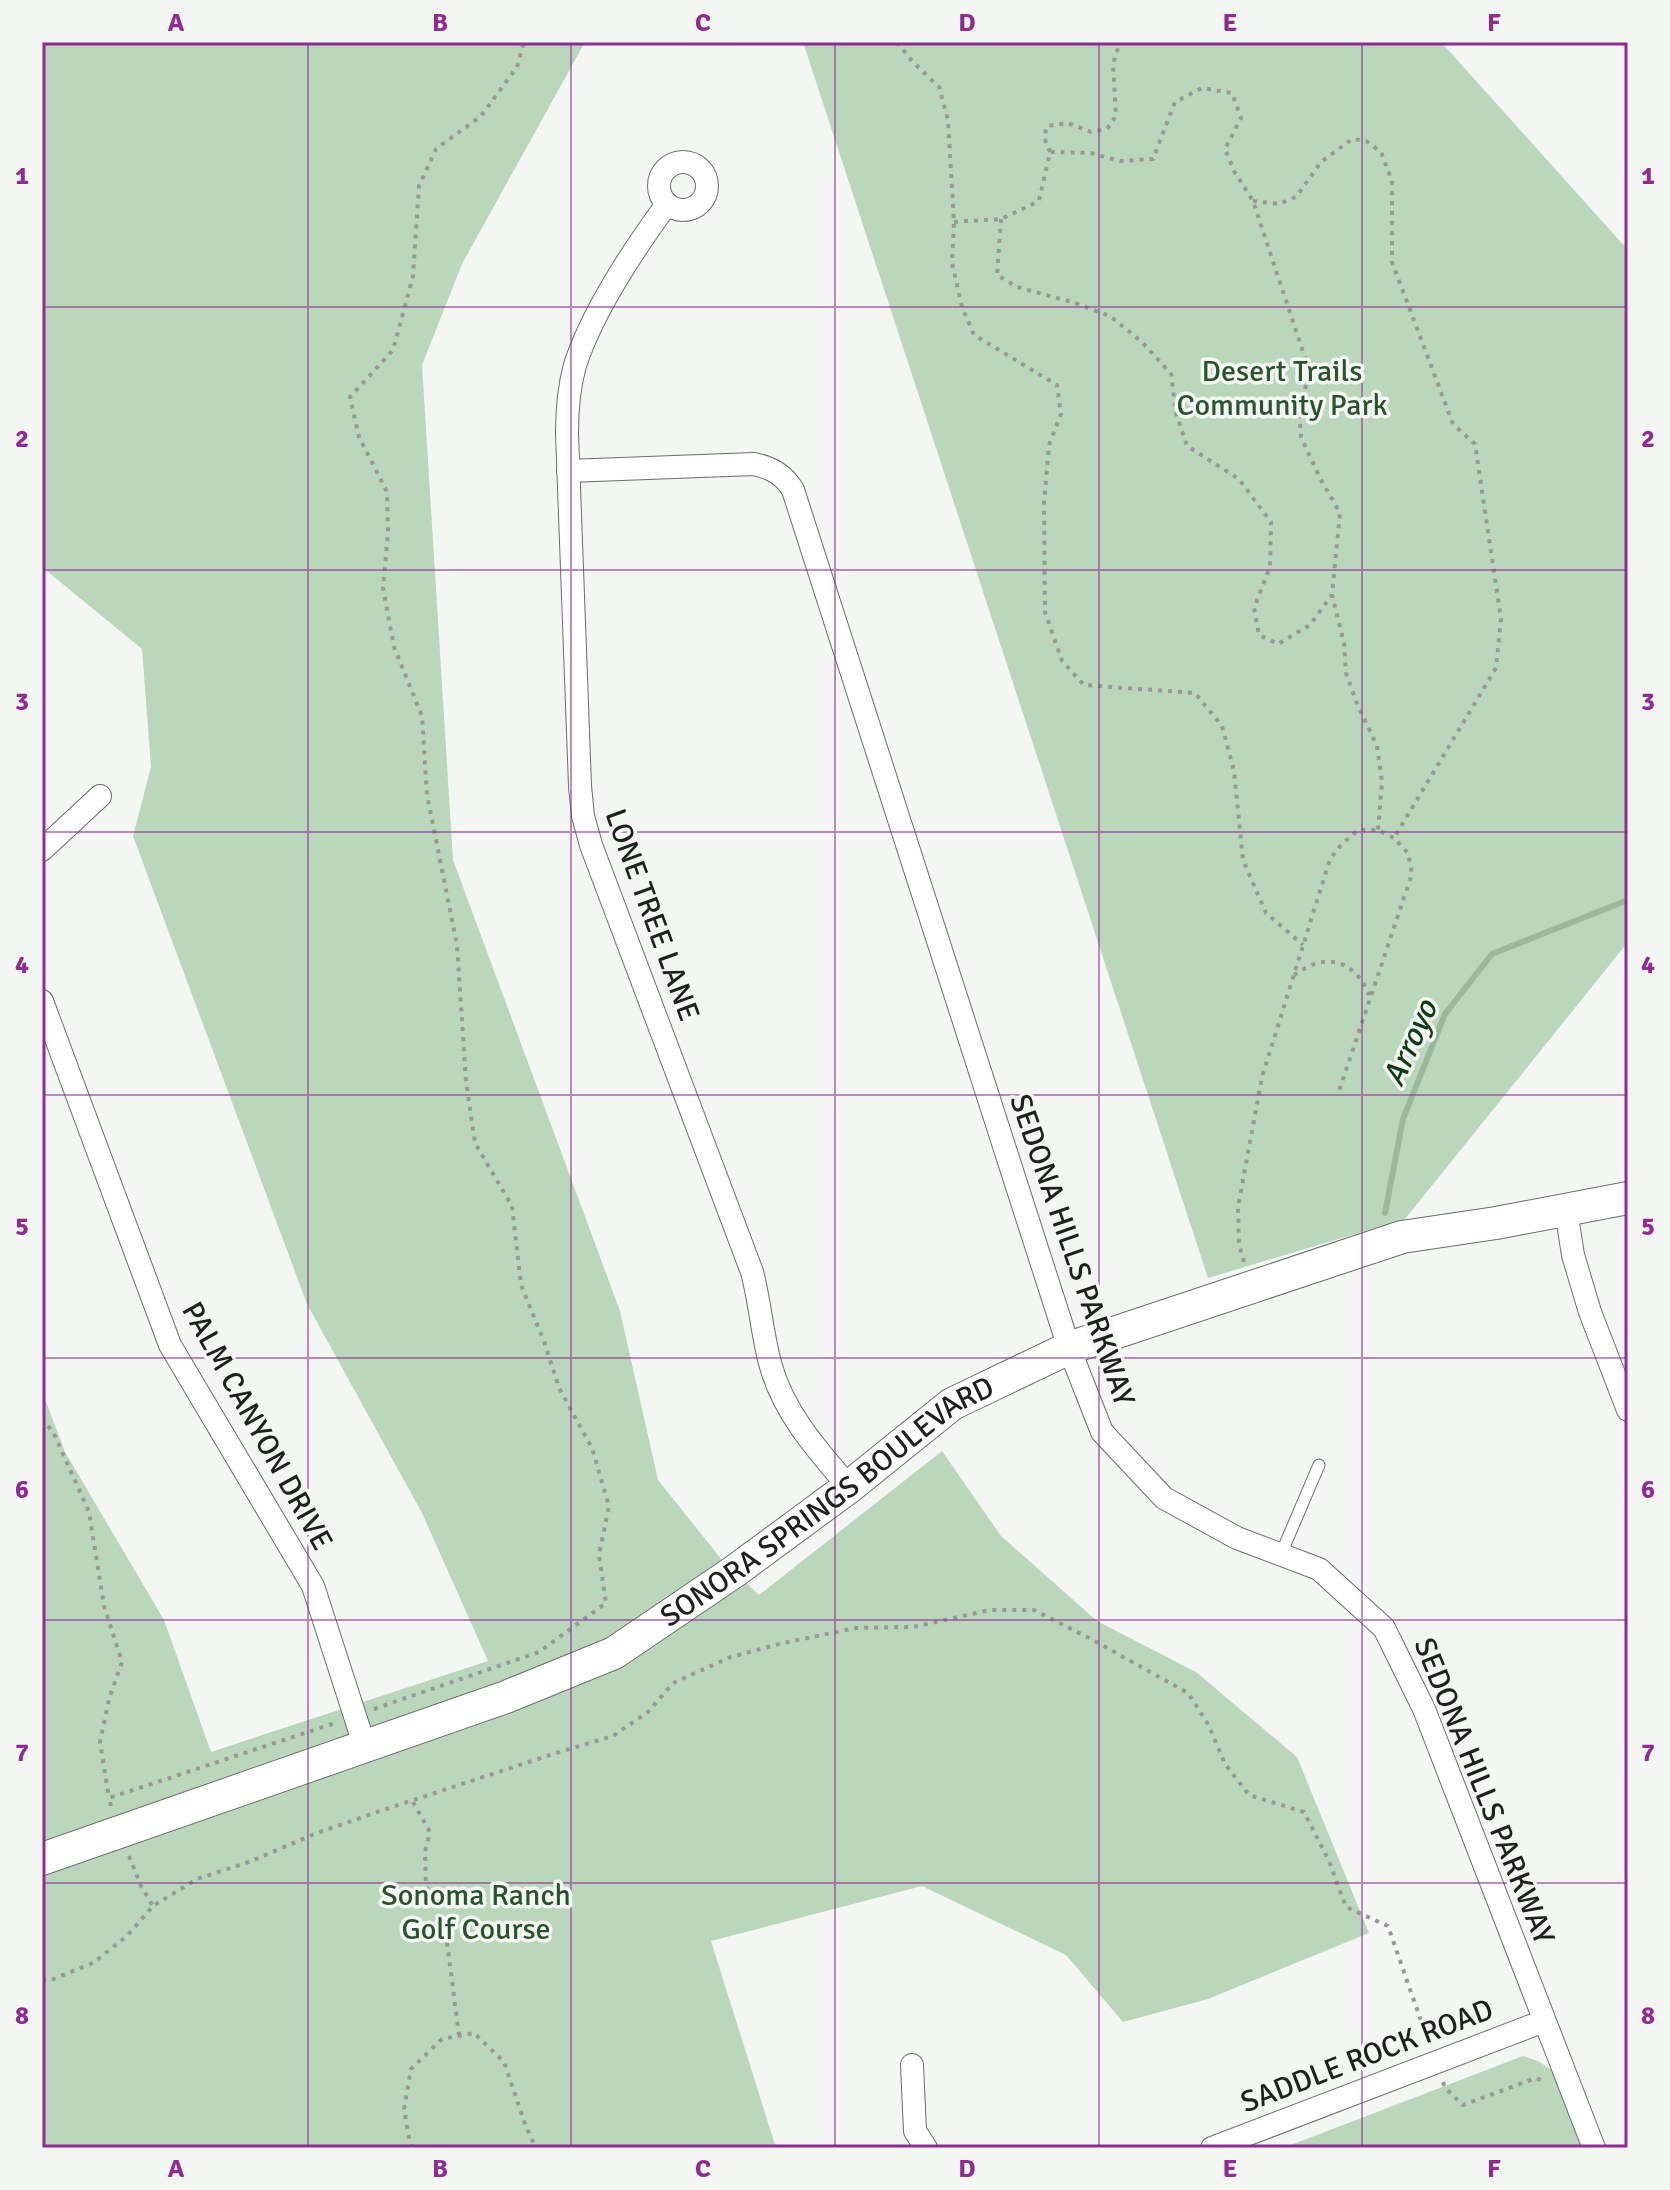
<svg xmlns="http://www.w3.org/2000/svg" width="1670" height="2190" viewBox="0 0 1670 2190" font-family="Signika,sans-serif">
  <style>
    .green { fill: #bbd7bb }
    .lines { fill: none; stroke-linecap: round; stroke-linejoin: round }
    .stream { stroke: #9bb89b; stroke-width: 6 }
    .lane-casing { stroke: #6b6e6b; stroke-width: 13 }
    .street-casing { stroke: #6b6e6b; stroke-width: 24 }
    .secondary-casing { stroke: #6b6e6b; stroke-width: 34 }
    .path { stroke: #969996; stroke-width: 4; stroke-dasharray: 4 6; stroke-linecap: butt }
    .lane { stroke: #fff; stroke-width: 11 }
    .street { stroke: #fff; stroke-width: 22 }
    .secondary { stroke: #fff; stroke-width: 32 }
    .grid { fill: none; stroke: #8e2c94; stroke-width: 2; stroke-opacity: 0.55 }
    .labels { text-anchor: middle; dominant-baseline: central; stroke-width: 7; stroke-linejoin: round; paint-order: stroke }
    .park-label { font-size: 30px; fill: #28532b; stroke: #f3f6f3 }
    .street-label { font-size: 30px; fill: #1e201e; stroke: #f3f6f3 }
    .water-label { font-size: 32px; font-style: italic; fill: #103c15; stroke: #f3f6f3 }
    .neatline { fill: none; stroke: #8e2c94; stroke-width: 3 }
    .grid-label { font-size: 26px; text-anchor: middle; font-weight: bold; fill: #8e2c94 }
  </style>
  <rect width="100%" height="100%" fill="#f3f6f3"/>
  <g class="green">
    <polygon points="42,42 585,42 462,264 422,365 453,860 620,1311 658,1480 722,1560 759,1595 942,1451 1001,1536 1097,1621 1196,1672 1297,1757 1369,1933 1208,1999 1123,2022 1066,1955 922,1886 711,1941 776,2148 42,2148 42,1391 65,1452 164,1620 211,1752 488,1661 422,1513 307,1304 133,836 151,767 142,649 42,567"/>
    <polygon points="803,42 1441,42 1628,250 1628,942 1405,1219 1208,1278"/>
    <polygon points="1523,2056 1538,2061 1555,2072 1583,2148 1283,2148"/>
  </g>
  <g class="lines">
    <polyline class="stream" points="1385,1213 1403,1119 1445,1014 1492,954 1628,900"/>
    <defs>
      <polyline id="lane" points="1281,1554 1319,1465"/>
      <g id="street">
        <circle cx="683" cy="186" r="24"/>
        <path d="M667 204C634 249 592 313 575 365 569 387 567 410 567 433L580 786 583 816 591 845 752 1272C760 1302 762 1333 770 1363 783 1412 817 1450 849 1487"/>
        <path d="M568 471 754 464C772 468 784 475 793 490L1069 1348 1102 1432 1164 1498 1237 1538 1319 1569 1384 1628 1424 1709 1594 2148"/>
        <polyline points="42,850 100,796"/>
        <polyline points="42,1001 170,1345 313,1586 365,1747"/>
        <polyline points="1566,1210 1573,1255 1590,1312 1628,1410"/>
        <polyline points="912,2065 915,2131 926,2148"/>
        <polyline points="1212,2148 1544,2021"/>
      </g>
      <g id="secondary">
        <path id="s1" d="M42 1859 506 1697 614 1653 735 1571 849 1487 952 1404 1069 1348 1402 1237 1496 1223 1628 1198"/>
      </g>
    </defs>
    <use href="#lane" class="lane-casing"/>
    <use href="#street" class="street-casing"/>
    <use href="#secondary" class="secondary-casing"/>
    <g class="path">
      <polyline points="897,42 911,60 939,87 948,120 954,222 952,263 962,307 974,335 1057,385 1061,414 1049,445 1044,503 1045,612 1062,661 1084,685 1195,693 1222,726 1234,771 1243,860 1266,913 1303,945"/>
      <polyline points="1050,152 1044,137 1047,126 1068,123 1091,132 1107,129 1116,116 1113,64 1120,42"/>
      <polyline points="1253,201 1279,204 1296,197 1321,162 1352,139 1366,141 1381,152 1392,181 1392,262 1453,424 1475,444 1501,619 1496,668 1394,838"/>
      <polyline points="1001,219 997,275 1017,287 1072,302 1110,316 1142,342 1171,374 1176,413 1187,446 1239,479 1271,522 1270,567 1254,608 1259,635 1278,644 1310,625 1332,595"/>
      <polyline points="954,222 1001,219 1039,201 1050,152 1091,153 1120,161 1153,159 1175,102 1202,88 1232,93 1241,118 1225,149 1234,171 1253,201 1310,373 1299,408 1301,437 1320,478 1340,513 1332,595 1344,643 1346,673 1358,706 1377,746 1382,782 1378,830"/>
      <path d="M1294 975C1301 971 1309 965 1318 963 1342 957 1361 973 1369 995"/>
      <polyline points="1244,1262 1239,1244 1238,1207 1262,1077 1330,859 1341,845 1358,830 1378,830 1394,838 1408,853 1412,874 1339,1091"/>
      <polyline points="42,1418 54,1434 89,1512 104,1606 122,1662 109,1699 100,1742 109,1798"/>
      <polyline points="374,1709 539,1652 606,1603 599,1555 609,1506 592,1448 559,1388 545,1344 521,1285 512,1206 475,1143 466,1082 457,945 427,795 422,716 394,647 383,588 388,533 387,492 359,437 350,397 393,350 413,276 419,186 436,149 481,116 517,67 524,42"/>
      <polyline points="413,1802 430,1832 425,1852 426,1886 438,1908 445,1927 459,2035"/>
      <polyline points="111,1806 109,1798 335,1723"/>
      <polyline points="129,1856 141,1886 153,1906"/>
      <polyline points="42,1980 51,1980 93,1963 127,1936 153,1906 197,1879 249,1862 317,1833 383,1810 553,1754 613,1736 648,1712 673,1683 731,1657 783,1643 856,1628 913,1627 990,1610 1034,1610 1091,1639 1188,1693 1208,1724 1225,1764 1249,1795 1304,1812 1329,1861 1346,1907 1388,1926 1429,2044"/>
      <polyline points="1443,2082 1445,2088 1463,2105 1536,2078 1545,2082"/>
      <polyline points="413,2148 409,2138 404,2109 411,2069 442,2039 474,2033 504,2062 526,2127 536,2148"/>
    </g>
    <use href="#lane" class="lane"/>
    <use href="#street" class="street"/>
    <use href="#secondary" class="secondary"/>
  </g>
  <path class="grid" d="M308 42V2148M571 42V2148M835 42V2148M1099 42V2148M1362 42V2148M42 307H1628M42 570H1628M42 832H1628M42 1095H1628M42 1358H1628M42 1620H1628M42 1883H1628"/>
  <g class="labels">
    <g class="park-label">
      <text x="1282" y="371">Desert Trails<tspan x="1282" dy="34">Community Park</tspan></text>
      <text x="476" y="1895">Sonoma Ranch<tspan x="476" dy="34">Golf Course</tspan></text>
    </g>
    <g class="street-label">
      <text transform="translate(652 915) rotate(70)">LONE TREE LANE</text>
      <text transform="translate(1072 1250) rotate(71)">SEDONA HILLS PARKWAY</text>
      <text transform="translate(257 1426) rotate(61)">PALM CANYON DRIVE</text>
      <text stroke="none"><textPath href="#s1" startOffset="870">SONORA SPRINGS BOULEVARD</textPath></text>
      <text transform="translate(1484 1791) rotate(68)">SEDONA HILLS PARKWAY</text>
      <text transform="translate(1367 2056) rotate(-21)">SADDLE ROCK ROAD</text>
    </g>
    <g class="water-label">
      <text transform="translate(1410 1043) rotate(-66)">Arroyo</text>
    </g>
  </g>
  <rect width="1670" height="2190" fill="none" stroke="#f3f6f3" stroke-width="88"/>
  <rect x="44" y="44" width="1582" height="2102" class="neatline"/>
  <g class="grid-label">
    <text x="176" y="31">A</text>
    <text x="440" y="31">B</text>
    <text x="703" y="31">C</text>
    <text x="967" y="31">D</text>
    <text x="1230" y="31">E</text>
    <text x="1494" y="31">F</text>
    <text x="22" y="184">1</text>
    <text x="1648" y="184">1</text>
    <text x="22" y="447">2</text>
    <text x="1648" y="447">2</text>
    <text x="22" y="710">3</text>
    <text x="1648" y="710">3</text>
    <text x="22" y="973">4</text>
    <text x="1648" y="973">4</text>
    <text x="22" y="1235">5</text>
    <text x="1648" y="1235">5</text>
    <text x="22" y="1498">6</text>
    <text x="1648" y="1498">6</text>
    <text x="22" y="1761">7</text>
    <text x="1648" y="1761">7</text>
    <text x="22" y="2024">8</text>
    <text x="1648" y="2024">8</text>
    <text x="176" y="2177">A</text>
    <text x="440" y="2177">B</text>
    <text x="703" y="2177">C</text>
    <text x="967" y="2177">D</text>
    <text x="1230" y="2177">E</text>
    <text x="1494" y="2177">F</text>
  </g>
</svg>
